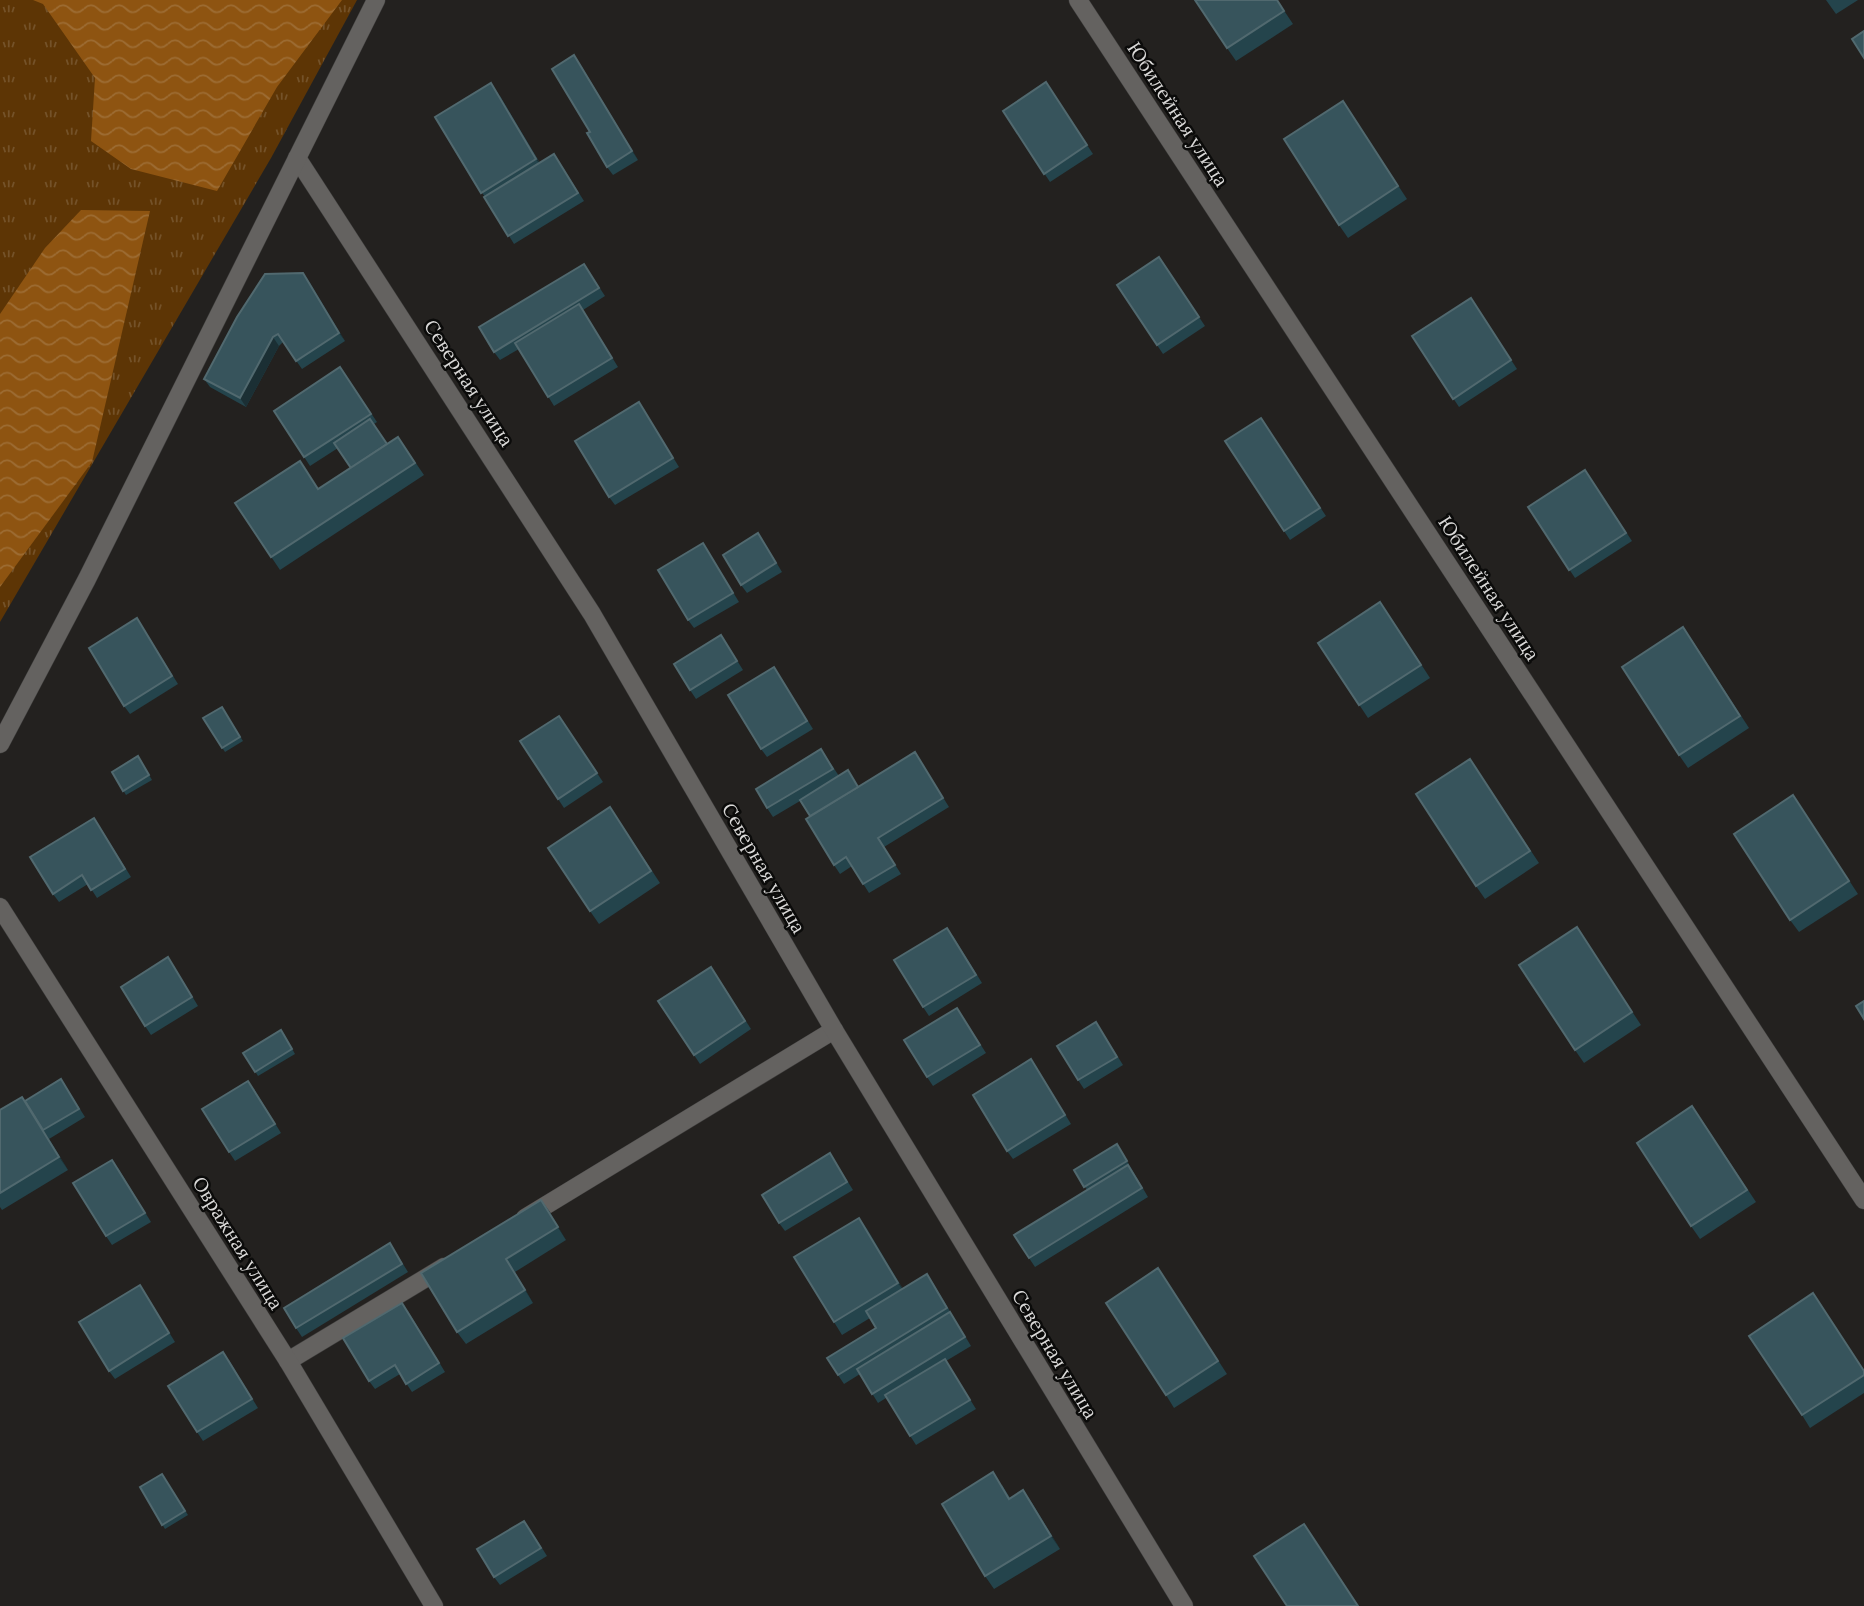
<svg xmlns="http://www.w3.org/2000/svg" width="1864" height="1606" viewBox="0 0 1864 1606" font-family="Lora,serif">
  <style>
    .grass { fill: url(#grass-tufts) }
    .water { fill: url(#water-waves) }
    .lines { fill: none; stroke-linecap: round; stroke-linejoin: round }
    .service-casing { stroke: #3d3c3b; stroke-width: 19 }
    .minor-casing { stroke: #3d3c3b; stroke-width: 19 }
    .service { stroke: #646260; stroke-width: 18 }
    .minor { stroke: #646260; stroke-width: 18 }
    .wall { fill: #24444c }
    .shaded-wall { fill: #1b2f34 }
    .building { fill: #37545c; stroke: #51696f; stroke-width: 2 }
    .labels { text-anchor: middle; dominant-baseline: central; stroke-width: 5; stroke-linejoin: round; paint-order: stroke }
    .street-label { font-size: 19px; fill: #dad9d8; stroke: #0b0b0a }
  </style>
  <defs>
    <pattern id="grass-tufts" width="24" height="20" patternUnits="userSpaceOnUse" patternTransform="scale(1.75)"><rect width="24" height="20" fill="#5d3505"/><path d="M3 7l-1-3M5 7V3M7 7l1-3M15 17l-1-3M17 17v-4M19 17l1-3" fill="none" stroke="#745229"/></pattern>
    <pattern id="water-waves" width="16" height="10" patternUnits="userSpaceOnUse" patternTransform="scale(1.75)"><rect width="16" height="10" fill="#8e5411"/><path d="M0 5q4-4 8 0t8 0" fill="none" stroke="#9d6c33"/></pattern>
  </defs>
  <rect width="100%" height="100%" fill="#23211f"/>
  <polygon class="grass" points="0,0 357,0 271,158 0,622"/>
  <g class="water">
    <polygon points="33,0 342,0 277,87 217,191 131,169 91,141 95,78 43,4"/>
    <polygon points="81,210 150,211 92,462 0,587 0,314 45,248"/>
  </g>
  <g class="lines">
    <defs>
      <g id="service">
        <polyline points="525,1218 834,1030"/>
        <polyline points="288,1361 444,1267"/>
      </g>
      <g id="minor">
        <polyline points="1078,0 1864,1200"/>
        <polyline points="297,158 592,614 834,1030 1184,1606"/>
        <polyline points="0,744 87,579 376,0"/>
        <polyline points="0,907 288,1361 434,1606"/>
      </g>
    </defs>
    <use href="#service" class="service-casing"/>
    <use href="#minor" class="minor-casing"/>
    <use href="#service" class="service"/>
    <use href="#minor" class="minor"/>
  </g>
  <g class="wall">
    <polygon points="1277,0 1293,24 1236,61 1227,48"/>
    <polygon points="1826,0 1858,0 1836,14"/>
    <polygon points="580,64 638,160 613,175 607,167 590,132"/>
    <polygon points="1046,82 1093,154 1050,182 1003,111"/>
    <polygon points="500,96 540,163 560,163 584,201 514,244 435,117"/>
    <polygon points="1351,114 1407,199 1348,238 1339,225"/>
    <polygon points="1159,257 1205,326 1163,354 1117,285"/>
    <polygon points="584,264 605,296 583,310 618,367 554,406 519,349 500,360 494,352"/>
    <polygon points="303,273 345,341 302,369 283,342 279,346 246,407 210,387 204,379"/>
    <polygon points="1471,298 1517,369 1459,407 1412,336"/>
    <polygon points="340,367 377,422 374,424 387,444 398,437 424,475 280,570 235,503 319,489 351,468 338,448 310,466 274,411"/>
    <polygon points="639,402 679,467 615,505 609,497"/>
    <polygon points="1261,418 1326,516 1290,540 1225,441"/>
    <polygon points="1585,470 1632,541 1575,578 1528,507"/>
    <polygon points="764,542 782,572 747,593 741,585"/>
    <polygon points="703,543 739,602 694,628 688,620"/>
    <polygon points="1389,615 1430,678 1368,718 1318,643"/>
    <polygon points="137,618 178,684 130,714 124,706"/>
    <polygon points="721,635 743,670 696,699 690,690"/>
    <polygon points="1692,640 1749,728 1688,768 1679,755"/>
    <polygon points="774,667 813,729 767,757 761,749"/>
    <polygon points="222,707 243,741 225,752 203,718"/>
    <polygon points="559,716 603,782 564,808 520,741"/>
    <polygon points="821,749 839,776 859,786 915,752 949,807 884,847 901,874 869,893 852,866 840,874 834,865 810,816 800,801 773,817 767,808"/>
    <polygon points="138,756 152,780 126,795 112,772"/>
    <polygon points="1470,759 1539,863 1485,899 1476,886"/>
    <polygon points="1793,795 1858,894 1799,932 1790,920"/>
    <polygon points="610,807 660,883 599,924 590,911"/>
    <polygon points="100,827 131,877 97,898 88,884 59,902 53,894"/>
    <polygon points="953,936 982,983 929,1016 923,1007"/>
    <polygon points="1585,940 1641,1025 1584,1063 1575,1050"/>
    <polygon points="174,966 198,1006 151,1035 145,1026"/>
    <polygon points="711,967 751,1029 700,1064 658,1001"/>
    <polygon points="957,1008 986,1053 933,1086 927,1077"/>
    <polygon points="1096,1022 1123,1065 1084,1089 1078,1080"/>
    <polygon points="284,1034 295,1054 258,1076 243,1053"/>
    <polygon points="1037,1068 1071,1124 1013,1159 1007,1151"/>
    <polygon points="61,1079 85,1117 49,1139 68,1170 2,1210 0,1207 0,1110 25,1101"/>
    <polygon points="254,1089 281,1133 235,1161 229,1152"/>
    <polygon points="1701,1119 1756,1202 1700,1239 1691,1226"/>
    <polygon points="1117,1144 1148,1197 1035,1267 1029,1258 1087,1190 1074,1170"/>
    <polygon points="830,1153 853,1190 785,1231 779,1223"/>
    <polygon points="118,1168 151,1222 112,1245 106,1236"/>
    <polygon points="541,1200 566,1240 515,1272 533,1303 466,1344 457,1332"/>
    <polygon points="859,1218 903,1289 933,1283 971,1346 946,1361 976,1409 916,1445 886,1398 878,1403 860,1374 844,1384 838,1375 876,1328 870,1318 842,1335 834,1322"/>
    <polygon points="390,1243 408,1272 302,1337 296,1328"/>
    <polygon points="1158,1268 1227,1374 1174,1408 1166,1395"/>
    <polygon points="140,1285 175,1342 115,1379 109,1371"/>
    <polygon points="408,1311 445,1372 412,1392 400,1374 375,1389 369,1381"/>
    <polygon points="229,1360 258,1408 203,1441 197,1432"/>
    <polygon points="1864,1370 1864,1393 1810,1428 1802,1415"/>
    <polygon points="162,1474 188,1515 165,1529 140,1487"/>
    <polygon points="1002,1485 1010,1498 1032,1503 1060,1549 994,1589 985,1576"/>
    <polygon points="530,1529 547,1556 500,1585 494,1577"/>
  </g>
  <g class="shaded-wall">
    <polygon points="574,55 580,64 638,160 632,151"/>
    <polygon points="491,83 500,96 545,172 536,159"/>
    <polygon points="303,273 309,281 345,341 339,333"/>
    <polygon points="273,337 279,346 246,407 240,398"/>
    <polygon points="43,1130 49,1139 68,1170 59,1157"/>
    <polygon points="541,1200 550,1212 566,1240 558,1227"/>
    <polygon points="859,1218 868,1230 907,1296 898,1283"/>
    <polygon points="506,1259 515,1272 533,1303 525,1290"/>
    <polygon points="1023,1490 1032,1503 1060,1549 1051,1536"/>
  </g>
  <g class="building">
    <polygon points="1195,0 1277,0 1284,11 1227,48"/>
    <polygon points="1864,31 1864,58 1852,39"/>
    <polygon points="574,55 632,151 607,167 587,133 590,132 552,69"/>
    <polygon points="1046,82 1087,145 1044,174 1003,111"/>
    <polygon points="491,83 536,159 481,193 435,117"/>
    <polygon points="1343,101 1398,186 1339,225 1284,139"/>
    <polygon points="554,154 578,193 508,236 484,197"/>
    <polygon points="1159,257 1199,317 1157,345 1117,285"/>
    <polygon points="584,264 599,288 494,352 479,327"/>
    <polygon points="303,273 339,333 296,361 278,334 273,337 240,398 204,379 237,317 265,274"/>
    <polygon points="1471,298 1511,360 1453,399 1412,336"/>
    <polygon points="579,304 612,358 548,397 515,343"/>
    <polygon points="340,367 371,414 304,457 274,411"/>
    <polygon points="639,402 673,458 609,497 575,441"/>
    <polygon points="1261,418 1320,508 1284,531 1225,441"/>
    <polygon points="370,419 387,444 351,468 334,443"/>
    <polygon points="398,437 415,463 271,557 235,503 300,461 318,489"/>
    <polygon points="1585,470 1626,533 1569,570 1528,507"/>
    <polygon points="758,533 776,563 741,585 723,555"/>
    <polygon points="703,543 733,593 688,620 658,570"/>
    <polygon points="1380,602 1421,665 1359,705 1318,643"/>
    <polygon points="137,618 172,676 124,706 89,648"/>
    <polygon points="1683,627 1740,716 1679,755 1622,667"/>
    <polygon points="721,635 737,661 690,690 674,664"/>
    <polygon points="774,667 807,721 761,749 728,695"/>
    <polygon points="222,707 240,737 222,748 203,718"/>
    <polygon points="559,716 597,773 558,799 520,741"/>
    <polygon points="821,749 833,769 767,808 756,789"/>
    <polygon points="915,752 943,798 878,838 895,865 863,884 846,857 834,865 806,819"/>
    <polygon points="138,756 149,775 123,791 112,772"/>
    <polygon points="1470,759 1530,851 1476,886 1416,794"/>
    <polygon points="848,770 858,787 810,816 800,800"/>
    <polygon points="1793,795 1849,881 1790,920 1734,834"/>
    <polygon points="610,807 651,871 590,911 548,848"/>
    <polygon points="94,818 125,869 91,890 82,875 53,894 30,857"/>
    <polygon points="1577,927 1632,1012 1575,1050 1519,965"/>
    <polygon points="947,928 976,975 923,1007 894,960"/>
    <polygon points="168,957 192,997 145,1026 121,987"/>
    <polygon points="711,967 745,1021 694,1055 658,1001"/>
    <polygon points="1864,1001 1864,1019 1856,1006"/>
    <polygon points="957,1008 980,1045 927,1077 904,1040"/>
    <polygon points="1096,1022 1117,1057 1078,1080 1057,1046"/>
    <polygon points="281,1030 292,1049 255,1072 243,1053"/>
    <polygon points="1031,1059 1065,1115 1007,1151 973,1095"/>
    <polygon points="61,1079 79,1109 43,1130 25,1101"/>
    <polygon points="248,1081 275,1124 229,1152 202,1109"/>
    <polygon points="22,1097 59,1157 0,1193 0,1110"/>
    <polygon points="1692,1106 1747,1190 1691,1226 1637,1143"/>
    <polygon points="1117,1144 1127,1161 1084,1187 1074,1170"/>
    <polygon points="830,1153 847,1182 779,1223 762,1195"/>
    <polygon points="112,1160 145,1213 106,1236 73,1183"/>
    <polygon points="1128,1165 1142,1188 1029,1258 1014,1235"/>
    <polygon points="541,1200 558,1227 506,1259 525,1290 457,1332 421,1273"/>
    <polygon points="859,1218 898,1283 834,1322 794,1257"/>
    <polygon points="390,1243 402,1264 296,1328 284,1308"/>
    <polygon points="1158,1268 1218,1361 1166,1395 1106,1303"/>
    <polygon points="927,1274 947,1308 838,1375 827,1358 876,1328 866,1311"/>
    <polygon points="140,1285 169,1333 109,1371 79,1322"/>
    <polygon points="1813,1293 1864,1371 1864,1375 1802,1415 1749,1336"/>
    <polygon points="402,1303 439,1363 406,1384 395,1365 369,1381 343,1338"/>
    <polygon points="950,1312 965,1337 872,1394 857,1369"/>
    <polygon points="223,1352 252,1399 197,1432 168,1386"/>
    <polygon points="945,1359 970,1400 910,1436 885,1395"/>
    <polygon points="993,1472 1009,1499 1023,1490 1051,1536 985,1576 942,1504"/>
    <polygon points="162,1474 185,1511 162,1525 140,1487"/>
    <polygon points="524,1521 541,1548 494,1577 477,1549"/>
    <polygon points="1304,1524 1358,1606 1287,1606 1254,1556"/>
  </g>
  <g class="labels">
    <g class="street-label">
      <text transform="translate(1178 114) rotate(57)">Юбилейная улица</text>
      <text transform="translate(469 383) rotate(57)">Северная улица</text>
      <text transform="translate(1489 588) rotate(57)">Юбилейная улица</text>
      <text transform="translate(764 868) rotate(60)">Северная улица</text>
      <text transform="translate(238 1243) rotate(58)">Овражная улица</text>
      <text transform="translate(1055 1354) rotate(59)">Северная улица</text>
    </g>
  </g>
</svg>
